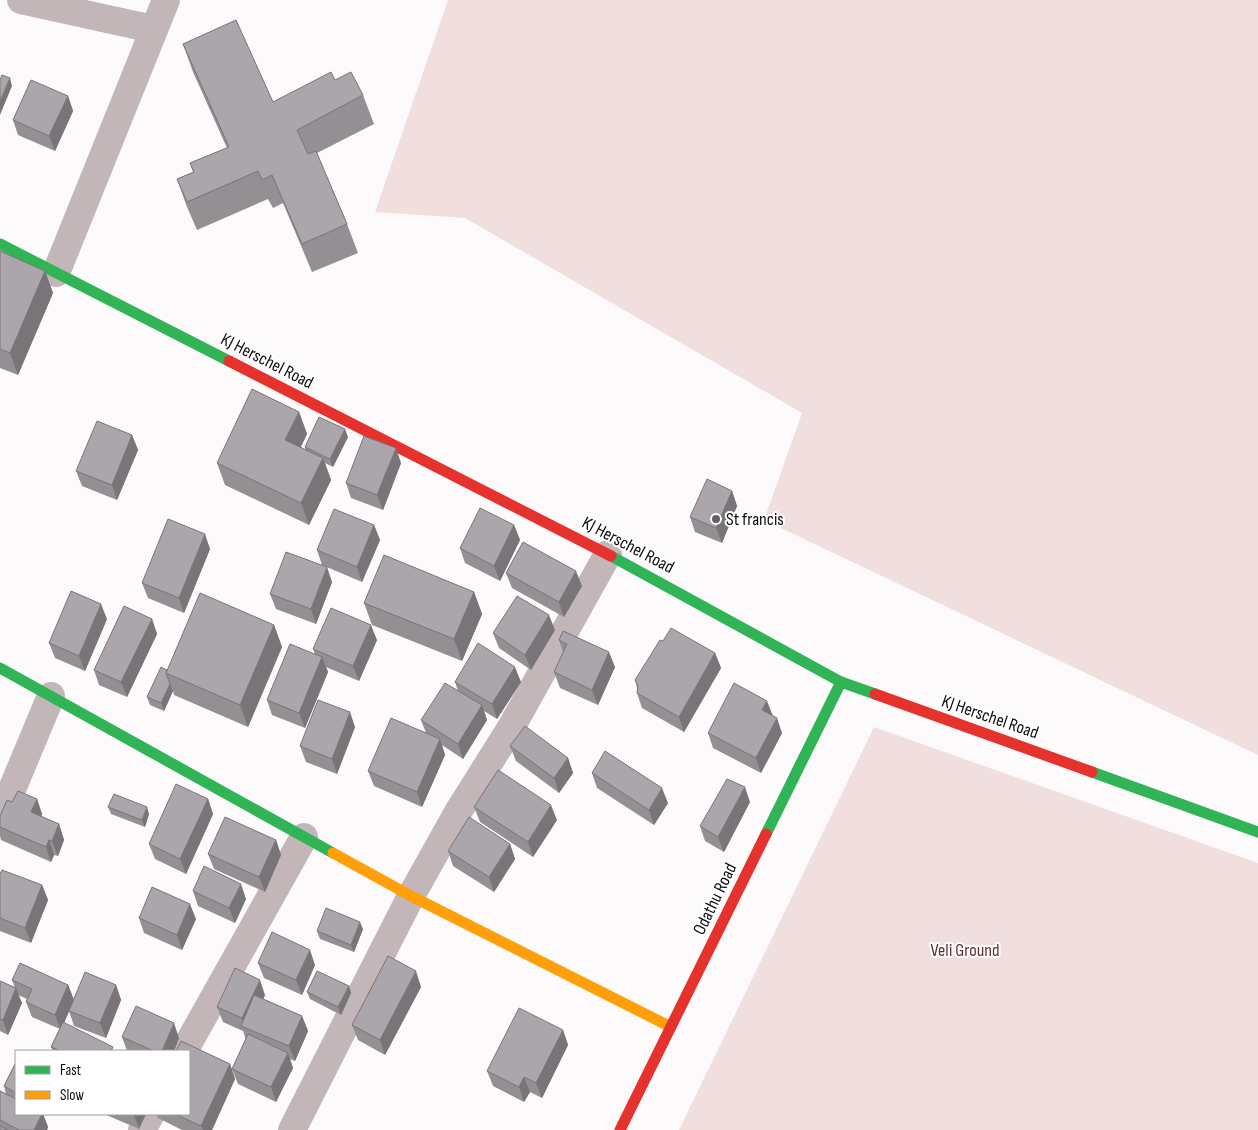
<svg xmlns="http://www.w3.org/2000/svg" width="1258" height="1130" viewBox="0 0 1258 1130" font-family="'Sofia Sans Condensed',sans-serif">
  <style>
    .green { fill: #f1dfdf }
    .lines { fill: none; stroke-linecap: round; stroke-linejoin: round }
    .street { stroke: #c2b6b9; stroke-width: 28 }
    .fast { stroke: #30b455; stroke-width: 11 }
    .slow { stroke: #ff9f0a; stroke-width: 11 }
    .jam { stroke: #e5322d; stroke-width: 11 }
    .wall { fill: #938f93 }
    .shaded-wall { fill: #787478 }
    .building { fill: #aba6ab; stroke: #787478 }
    .poi-dot { fill: #626061; stroke: #fff; stroke-width: 2 }
    .labels { text-anchor: middle; dominant-baseline: central; stroke-width: 4; stroke-linejoin: round; paint-order: stroke }
    .street-label { font-size: 18px; fill: #0f0d0e; stroke: #fff }
    .poi-label { font-size: 18px; fill: #0f0d0e; stroke: #fff; text-anchor: start }
    .park-label { font-size: 18px; fill: #5e2e2d; stroke: #fff }
  </style>
  <rect width="100%" height="100%" fill="#fdfafc"/>
  <g class="green">
    <polygon points="448,0 1258,0 1258,755 764,520 802,413 465,218 375,212"/>
    <polygon points="874,727 1258,863 1258,1130 679,1130"/>
  </g>
  <g class="lines">
    <g class="street">
      <polyline points="21,0 153,29"/>
      <polyline points="56,273 166,0"/>
      <polyline points="0,818 51,696"/>
      <polyline points="184,1051 304,837"/>
      <polyline points="142,1130 151,1114"/>
      <polyline points="292,1130 411,896 458,812 512,726 608,554"/>
    </g>
    <g class="fast">
      <polyline points="0,244 229,361"/>
      <polyline points="611,556 841,682 875,694"/>
      <polyline points="0,668 333,853"/>
      <polyline points="1092,772 1258,832"/>
      <polyline points="766,834 841,682"/>
    </g>
    <polyline class="slow" points="333,853 411,896 671,1027"/>
    <g class="jam">
      <polyline points="229,361 611,556"/>
      <polyline points="875,694 1092,772"/>
      <polyline points="620,1130 766,834"/>
    </g>
  </g>
  <g class="wall">
    <polygon points="183,44 273,102 335,80 363,95 374,124 317,153 347,224 358,253 312,272 283,203 273,208 268,199 197,230 187,207 177,179 193,172 190,163 227,148 193,72"/>
    <polygon points="68,96 73,111 55,151 18,135 13,120"/>
    <polygon points="0,251 45,271 53,293 18,375 0,368"/>
    <polygon points="299,412 307,434 301,447 305,450 305,447 348,437 333,467 325,463 331,480 309,525 225,485 217,463"/>
    <polygon points="132,435 138,450 117,500 82,486 76,471"/>
    <polygon points="401,463 383,510 351,498 346,483"/>
    <polygon points="732,491 737,506 722,543 695,532 690,517"/>
    <polygon points="374,525 380,540 362,582 322,565 317,550"/>
    <polygon points="514,525 520,540 500,581 465,563 460,548"/>
    <polygon points="210,549 184,613 148,598 142,583"/>
    <polygon points="506,573 582,586 564,617 512,588"/>
    <polygon points="332,582 316,624 276,609 270,594"/>
    <polygon points="474,592 482,614 462,661 372,625 364,603"/>
    <polygon points="107,619 85,671 55,658 49,643"/>
    <polygon points="152,619 157,634 127,697 99,685 94,670"/>
    <polygon points="274,625 282,647 248,727 174,695 173,691 164,711 150,705 147,697 167,670"/>
    <polygon points="555,630 531,670 499,648 493,633"/>
    <polygon points="377,640 359,681 326,667 328,672 305,728 272,715 267,700 315,654 313,649"/>
    <polygon points="559,640 615,667 598,705 560,688 554,672 563,652"/>
    <polygon points="715,653 721,668 684,732 642,708 637,693 637,688 635,680"/>
    <polygon points="455,682 521,682 497,719 484,711 487,720 463,759 442,745 445,755 422,807 374,786 368,771 426,733 421,720 458,691"/>
    <polygon points="355,727 337,774 306,762 300,746"/>
    <polygon points="708,733 782,733 761,773 713,748"/>
    <polygon points="510,746 568,758 573,773 559,793 516,761"/>
    <polygon points="592,773 668,803 654,825 597,788"/>
    <polygon points="37,799 42,814 41,817 59,824 64,840 58,856 54,855 51,862 1,840 0,836 0,816 12,802"/>
    <polygon points="208,799 213,814 186,874 155,859 149,844"/>
    <polygon points="750,802 724,852 705,841 700,826"/>
    <polygon points="108,807 149,814 145,827 111,814"/>
    <polygon points="474,807 557,820 533,857 480,822"/>
    <polygon points="276,840 281,855 265,892 214,869 208,854"/>
    <polygon points="510,844 515,859 494,892 453,866 448,851"/>
    <polygon points="0,874 42,885 48,900 31,943 0,931"/>
    <polygon points="193,891 246,899 235,923 198,906"/>
    <polygon points="139,918 196,919 182,950 144,933"/>
    <polygon points="363,929 354,952 320,939 317,931"/>
    <polygon points="258,963 315,965 302,995 264,978"/>
    <polygon points="12,980 68,985 74,1000 116,985 121,1000 106,1038 74,1026 69,1011 64,1023 115,1051 53,1051 51,1047 60,1029 32,1017 26,1002 27,999 18,995 22,1003 8,1035 0,1031 0,981 15,988"/>
    <polygon points="349,986 351,993 341,1015 310,999 307,992"/>
    <polygon points="421,987 385,1055 358,1040 352,1025"/>
    <polygon points="265,995 263,999 302,1016 308,1031 295,1061 290,1059 293,1068 276,1102 238,1084 232,1069 246,1040 243,1031 223,1022 217,1007"/>
    <polygon points="563,1030 568,1045 542,1098 530,1092 524,1102 493,1086 487,1071"/>
    <polygon points="122,1037 179,1038 174,1051 127,1051"/>
    <polygon points="16,1062 16,1114 43,1114 48,1127 47,1130 0,1130 0,1091 6,1094 4,1086"/>
    <polygon points="230,1064 235,1079 212,1130 182,1130 158,1118 156,1114 189,1114"/>
    <polygon points="104,1114 146,1114 139,1129"/>
  </g>
  <g class="shaded-wall">
    <polygon points="10,78 12,86 0,115 0,101"/>
    <polygon points="68,96 73,111 55,151 49,136"/>
    <polygon points="45,271 53,293 18,375 10,353"/>
    <polygon points="299,412 307,434 293,462 285,440"/>
    <polygon points="345,429 348,437 333,467 330,459"/>
    <polygon points="132,435 138,450 117,500 112,485"/>
    <polygon points="396,448 401,463 383,510 377,495"/>
    <polygon points="323,458 331,480 309,525 301,503"/>
    <polygon points="732,491 737,506 722,543 716,528"/>
    <polygon points="374,525 380,540 362,582 357,567"/>
    <polygon points="514,525 520,540 500,581 494,566"/>
    <polygon points="205,534 210,549 184,613 179,598"/>
    <polygon points="327,567 332,582 316,624 311,609"/>
    <polygon points="576,571 582,586 564,617 559,602"/>
    <polygon points="474,592 482,614 462,661 454,639"/>
    <polygon points="101,604 107,619 85,671 79,656"/>
    <polygon points="549,615 555,630 531,670 525,655"/>
    <polygon points="152,619 157,634 127,697 121,682"/>
    <polygon points="274,625 282,647 248,727 240,705"/>
    <polygon points="371,625 377,640 359,681 353,666"/>
    <polygon points="609,652 615,667 598,705 592,690"/>
    <polygon points="715,653 721,668 684,732 679,717"/>
    <polygon points="322,657 328,672 305,728 299,713"/>
    <polygon points="515,667 521,682 497,719 492,704"/>
    <polygon points="170,684 173,691 164,711 161,703"/>
    <polygon points="767,701 773,716 762,710"/>
    <polygon points="482,705 487,720 463,759 458,744"/>
    <polygon points="350,712 355,727 337,774 332,759"/>
    <polygon points="777,718 782,733 761,773 756,758"/>
    <polygon points="440,739 445,755 422,807 417,792"/>
    <polygon points="568,758 573,773 559,793 554,778"/>
    <polygon points="745,787 750,802 724,852 718,837"/>
    <polygon points="662,788 668,803 654,825 649,810"/>
    <polygon points="37,799 42,814 37,827 31,812"/>
    <polygon points="208,799 213,814 186,874 180,859"/>
    <polygon points="551,805 557,820 533,857 528,842"/>
    <polygon points="147,807 149,814 145,827 142,820"/>
    <polygon points="59,824 64,840 58,856 52,841"/>
    <polygon points="49,840 54,855 51,862 46,847"/>
    <polygon points="276,840 281,855 265,892 259,877"/>
    <polygon points="510,844 515,859 494,892 489,877"/>
    <polygon points="241,884 246,899 235,923 229,908"/>
    <polygon points="42,885 48,900 31,943 25,928"/>
    <polygon points="190,904 196,919 182,950 177,935"/>
    <polygon points="360,922 363,929 354,952 351,945"/>
    <polygon points="310,950 315,965 302,995 296,980"/>
    <polygon points="416,971 421,987 385,1055 380,1040"/>
    <polygon points="260,980 265,995 249,1029 245,1028 242,1018"/>
    <polygon points="68,985 74,1000 61,1030 55,1015"/>
    <polygon points="116,985 121,1000 106,1038 100,1023"/>
    <polygon points="349,986 351,993 341,1015 338,1007"/>
    <polygon points="16,988 22,1003 8,1035 3,1020"/>
    <polygon points="302,1016 308,1031 295,1061 289,1046"/>
    <polygon points="174,1023 179,1038 174,1051 162,1051"/>
    <polygon points="563,1030 568,1045 542,1098 536,1083"/>
    <polygon points="288,1053 293,1068 276,1102 271,1087"/>
    <polygon points="230,1064 235,1079 212,1130 203,1130 201,1126"/>
    <polygon points="524,1077 530,1092 524,1102 519,1087"/>
    <polygon points="42,1114 43,1114 48,1127 47,1130 34,1130"/>
    <polygon points="134,1114 146,1114 139,1129"/>
  </g>
  <g class="building">
    <polygon points="236,20 273,102 331,72 335,80 351,72 363,95 297,130 308,154 316,151 347,224 302,244 272,175 262,180 258,171 187,202 177,179 194,172 190,163 229,147 183,44"/>
    <polygon points="2,75 10,78 0,101 0,80"/>
    <polygon points="31,80 68,96 49,136 13,120"/>
    <polygon points="0,251 45,271 10,353 0,349"/>
    <polygon points="252,389 299,412 285,440 323,458 301,503 217,463"/>
    <polygon points="319,417 345,429 330,459 305,447"/>
    <polygon points="97,421 132,435 112,485 76,471"/>
    <polygon points="364,436 396,448 377,495 346,483"/>
    <polygon points="707,479 732,491 716,528 690,517"/>
    <polygon points="480,508 514,525 494,566 460,548"/>
    <polygon points="334,509 374,525 357,567 317,550"/>
    <polygon points="168,519 205,534 179,598 142,583"/>
    <polygon points="523,542 576,571 559,602 506,573"/>
    <polygon points="286,552 327,567 311,609 270,594"/>
    <polygon points="384,555 474,592 454,639 364,603"/>
    <polygon points="71,591 101,604 79,656 49,643"/>
    <polygon points="200,593 274,625 240,705 166,673"/>
    <polygon points="517,596 549,615 525,655 493,633"/>
    <polygon points="124,606 152,619 121,682 94,670"/>
    <polygon points="331,608 371,625 353,666 313,649"/>
    <polygon points="671,628 715,653 679,717 637,693 638,686 635,680 660,640 663,641"/>
    <polygon points="563,631 609,652 592,690 554,672 567,644 559,640"/>
    <polygon points="478,643 515,667 492,704 455,682"/>
    <polygon points="290,644 322,657 299,713 267,700"/>
    <polygon points="161,667 167,670 166,673 170,684 161,703 147,697"/>
    <polygon points="445,683 482,705 458,744 421,720"/>
    <polygon points="734,683 767,701 762,710 777,718 756,758 708,733"/>
    <polygon points="318,700 350,712 332,759 300,746"/>
    <polygon points="391,718 440,739 417,792 368,771"/>
    <polygon points="525,726 568,758 554,778 510,746"/>
    <polygon points="605,751 662,788 649,810 592,773"/>
    <polygon points="498,770 551,805 528,842 474,807"/>
    <polygon points="727,779 745,787 718,837 700,826"/>
    <polygon points="176,784 208,799 180,859 149,844"/>
    <polygon points="18,791 37,799 31,812 59,824 52,841 49,840 46,847 0,827 0,816 7,800 12,802"/>
    <polygon points="114,794 147,807 142,820 108,807"/>
    <polygon points="225,817 276,840 259,877 208,854"/>
    <polygon points="469,817 510,844 489,877 448,851"/>
    <polygon points="204,866 241,884 229,908 193,891"/>
    <polygon points="2,870 42,885 25,928 0,918 0,874"/>
    <polygon points="152,887 190,904 177,935 139,918"/>
    <polygon points="326,908 360,922 351,945 317,931"/>
    <polygon points="272,932 310,950 296,980 258,963"/>
    <polygon points="388,956 416,971 380,1040 352,1025"/>
    <polygon points="20,963 68,985 55,1015 26,1002 32,989 12,980"/>
    <polygon points="235,968 260,980 242,1018 217,1007"/>
    <polygon points="317,971 349,986 338,1007 307,992"/>
    <polygon points="85,972 116,985 100,1023 69,1011"/>
    <polygon points="0,981 16,988 3,1020 0,1019"/>
    <polygon points="254,995 302,1016 289,1046 241,1026"/>
    <polygon points="136,1006 174,1023 162,1051 154,1051 122,1037"/>
    <polygon points="519,1008 563,1030 536,1083 524,1077 519,1087 487,1071"/>
    <polygon points="63,1022 113,1047 111,1051 61,1051 51,1047"/>
    <polygon points="248,1034 288,1053 271,1087 232,1069"/>
    <polygon points="181,1041 230,1064 201,1126 175,1114 189,1114 189,1051 176,1051"/>
    <polygon points="16,1062 16,1093 4,1086"/>
    <polygon points="0,1091 16,1099 16,1114 42,1114 34,1130 19,1130 0,1120"/>
    <polygon points="0,1126 8,1130 0,1130"/>
  </g>
  <circle class="poi-dot" cx="716" cy="519" r="5"/>
  <g class="labels">
    <g class="street-label">
      <text transform="translate(267 361) rotate(27)">KJ Herschel Road</text>
      <text transform="translate(628 545) rotate(28)">KJ Herschel Road</text>
      <text transform="translate(990 717) rotate(19)">KJ Herschel Road</text>
      <text transform="translate(715 899) rotate(-64)">Odathu Road</text>
    </g>
    <g class="poi-label">
      <text x="726" y="519">St francis</text>
    </g>
    <g class="park-label">
      <text x="965" y="950">Veli Ground</text>
    </g>
  </g>
  <rect x="15" y="1050" width="175" height="65" fill="#ffffff" stroke="#9f9e9f"/>
  <rect x="25" y="1066" width="25" height="8" fill="#30b455" stroke="#9f9e9f"/>
  <text x="60" y="1075" font-size="15" fill="#0f0d0e">Fast</text>
  <rect x="25" y="1091" width="25" height="8" fill="#ff9f0a" stroke="#9f9e9f"/>
  <text x="60" y="1100" font-size="15" fill="#0f0d0e">Slow</text>
</svg>
